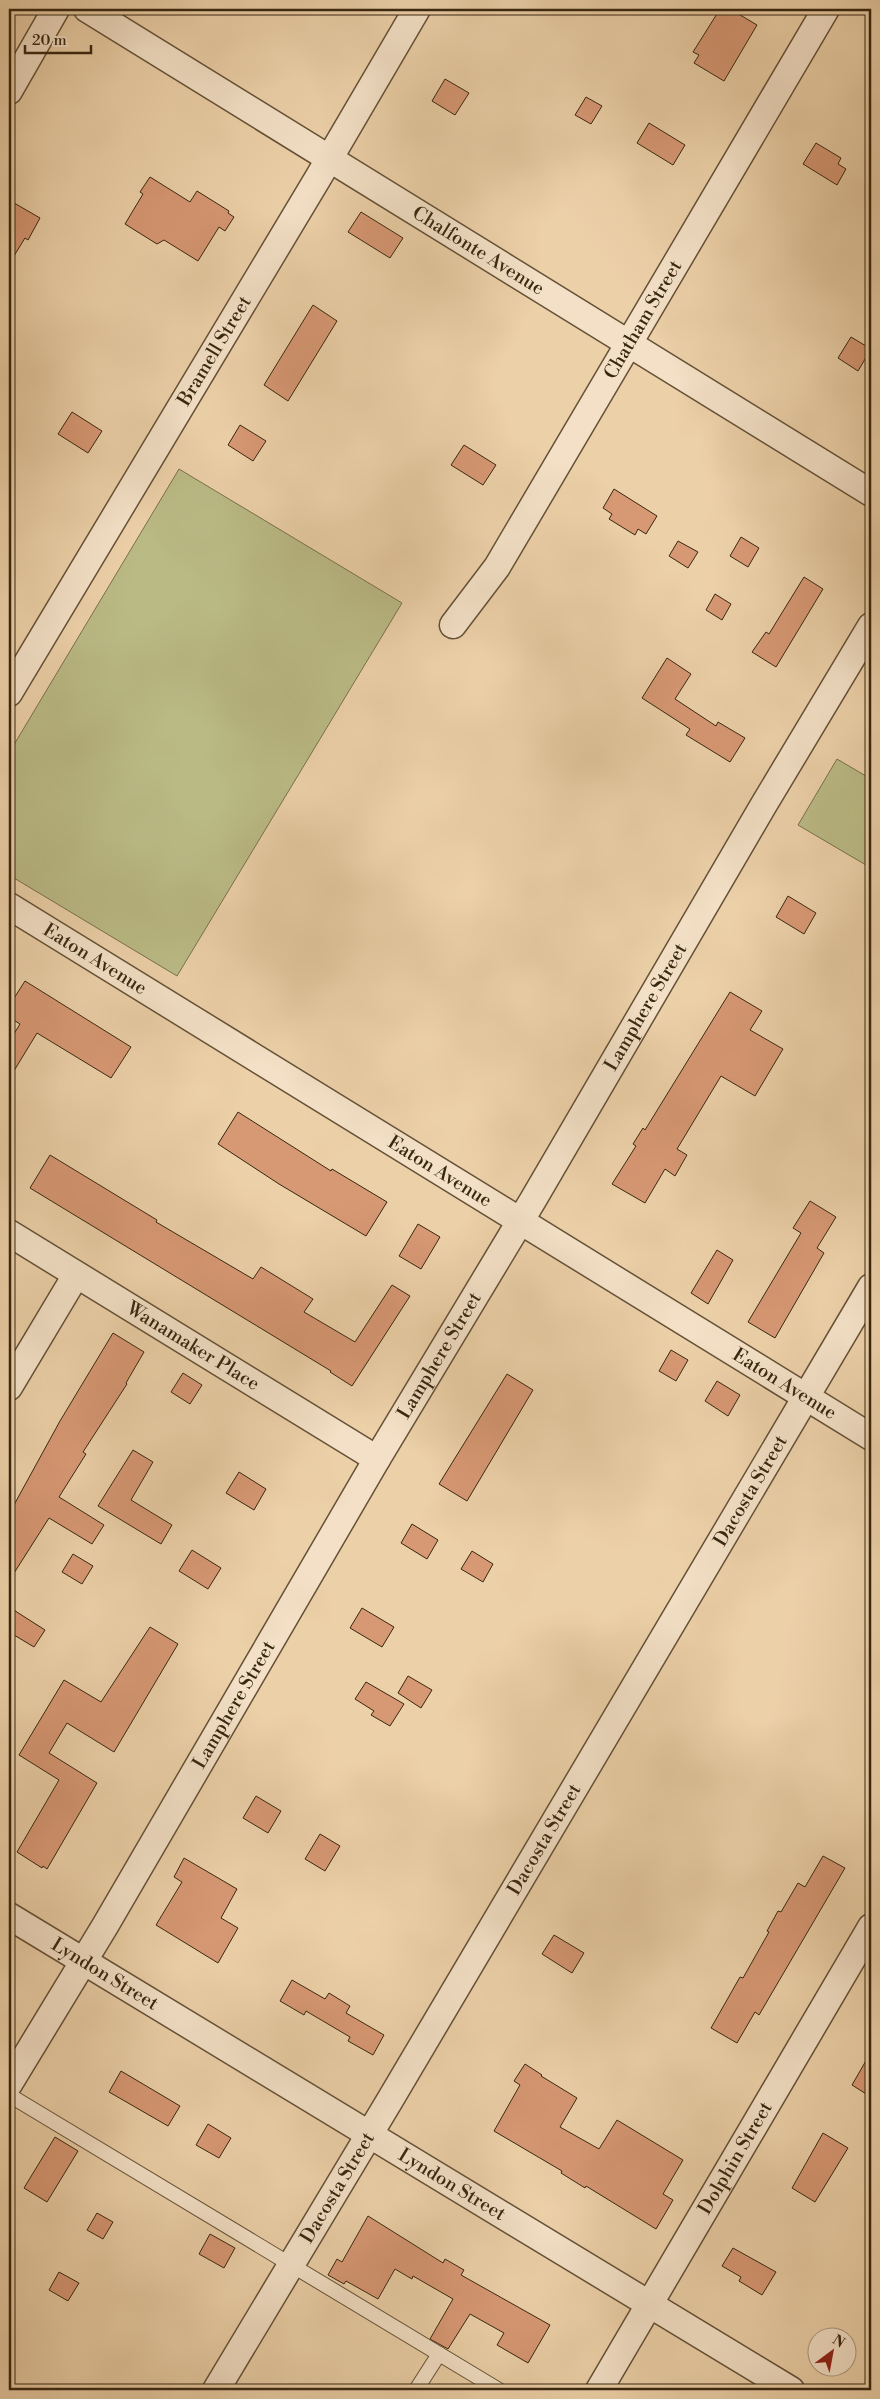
<svg xmlns="http://www.w3.org/2000/svg" width="880" height="2399" viewBox="0 0 880 2399" font-family="'Libre Bodoni',serif">
  <style>
    .green { fill: #baba85; stroke: #79704b }
    .building { fill: #d79874; stroke: #382711 }
    .lines { fill: none; stroke-linecap: round; stroke-linejoin: round }
    .lane-casing { stroke: #655137; stroke-width: 16 }
    .street-casing { stroke: #655137; stroke-width: 29 }
    .lane { stroke: #f3e0c6; stroke-width: 14 }
    .street { stroke: #f3e0c6; stroke-width: 26 }
    .labels { text-anchor: middle; dominant-baseline: central; stroke-width: 4; stroke-linejoin: round; paint-order: stroke }
    .street-label { font-size: 19px; fill: #382711; stroke: #f3e0c6 }
  </style>
  <rect width="100%" height="100%" fill="#ecd0a8"/>
  <filter id="stains"><feTurbulence type="fractalNoise" baseFrequency=".004" numOctaves="4"/><feColorMatrix values="0 0 0 0 .2 0 0 0 0 .09 0 0 0 0 .02 0 0 0 .5 -.17"/></filter>
  <radialGradient id="worn" r=".72"><stop offset=".6" stop-color="#630" stop-opacity="0"/><stop offset="1" stop-color="#630" stop-opacity=".3"/></radialGradient>
  <g class="green">
    <polygon points="179,469 402,603 177,976 9,875 9,753"/>
    <polygon points="837,759 871,779 871,868 798,825"/>
  </g>
  <g class="building">
    <polygon points="720,9 730,9 757,25 724,81 694,63 699,55 693,52"/>
    <polygon points="445,79 469,93 455,115 432,101"/>
    <polygon points="586,97 602,106 591,124 575,115"/>
    <polygon points="649,123 685,145 673,165 637,143"/>
    <polygon points="816,143 841,158 838,164 846,169 837,185 803,164"/>
    <polygon points="150,177 190,202 197,191 229,211 228,213 234,217 225,231 219,227 198,261 164,240 157,244 125,224 143,194 140,192"/>
    <polygon points="9,200 40,218 28,240 25,238 9,264"/>
    <polygon points="361,212 403,238 390,258 348,232"/>
    <polygon points="313,305 337,321 288,401 264,385"/>
    <polygon points="851,337 871,349 858,371 838,358"/>
    <polygon points="72,412 102,431 88,453 58,434"/>
    <polygon points="240,425 266,441 253,461 228,445"/>
    <polygon points="464,445 496,465 483,485 451,465"/>
    <polygon points="614,489 657,516 646,534 638,529 635,535 609,519 612,514 603,508"/>
    <polygon points="741,537 759,548 748,567 730,556"/>
    <polygon points="678,541 698,552 688,568 669,556"/>
    <polygon points="804,577 823,589 776,667 752,652 766,632 769,634"/>
    <polygon points="715,594 731,604 722,620 706,610"/>
    <polygon points="667,658 691,674 675,699 716,726 718,722 745,738 730,762 686,735 690,729 642,698"/>
    <polygon points="788,896 816,913 804,934 776,917"/>
    <polygon points="25,981 131,1047 111,1078 37,1033 9,1079 9,1042 20,1024 9,1017 9,1006"/>
    <polygon points="730,992 762,1011 750,1030 783,1049 755,1096 721,1076 677,1149 687,1155 675,1176 665,1169 645,1203 612,1184 636,1146 633,1144 643,1128 645,1130"/>
    <polygon points="238,1112 331,1171 332,1169 387,1202 366,1236 279,1184 218,1144"/>
    <polygon points="50,1155 157,1220 156,1222 253,1279 261,1267 313,1299 304,1312 355,1342 392,1285 410,1296 352,1386 330,1372 331,1371 30,1188"/>
    <polygon points="810,1201 836,1217 817,1248 824,1253 775,1338 748,1322 801,1233 793,1228"/>
    <polygon points="418,1224 440,1237 421,1269 399,1256"/>
    <polygon points="717,1250 733,1260 708,1304 691,1293"/>
    <polygon points="113,1333 144,1352 126,1383 127,1384 83,1452 86,1454 59,1497 104,1525 92,1544 49,1518 9,1581 9,1514 60,1421"/>
    <polygon points="671,1350 688,1360 676,1381 659,1371"/>
    <polygon points="183,1373 202,1385 190,1404 171,1392"/>
    <polygon points="507,1374 533,1390 467,1501 439,1484"/>
    <polygon points="717,1381 740,1395 728,1416 705,1401"/>
    <polygon points="133,1450 153,1462 131,1500 172,1525 161,1544 98,1506"/>
    <polygon points="239,1472 266,1489 254,1510 226,1493"/>
    <polygon points="412,1524 438,1540 427,1559 401,1543"/>
    <polygon points="192,1550 221,1568 208,1589 179,1571"/>
    <polygon points="472,1551 493,1564 483,1582 461,1569"/>
    <polygon points="73,1554 93,1566 82,1584 62,1572"/>
    <polygon points="9,1607 45,1630 34,1647 9,1632"/>
    <polygon points="362,1608 394,1627 382,1647 350,1628"/>
    <polygon points="150,1627 178,1644 114,1752 67,1723 49,1753 97,1783 47,1869 43,1866 42,1868 17,1852 59,1780 19,1755 64,1680 101,1702"/>
    <polygon points="408,1676 432,1690 421,1708 398,1693"/>
    <polygon points="366,1682 404,1704 390,1726 371,1715 374,1711 355,1699"/>
    <polygon points="256,1796 281,1811 268,1833 243,1818"/>
    <polygon points="320,1834 340,1846 325,1871 305,1859"/>
    <polygon points="823,1856 845,1868 759,2015 755,2012 737,2043 711,2028 740,1977 743,1978 769,1932 767,1931 778,1911 781,1912 798,1883 805,1887"/>
    <polygon points="184,1858 237,1889 221,1918 238,1928 218,1963 156,1925 182,1882 174,1877"/>
    <polygon points="554,1935 584,1953 572,1973 542,1954"/>
    <polygon points="292,1980 325,1999 329,1993 350,2006 346,2013 384,2035 373,2055 348,2041 350,2037 306,2011 304,2015 280,2001"/>
    <polygon points="871,2052 871,2097 852,2085"/>
    <polygon points="525,2064 542,2075 541,2076 577,2098 560,2127 599,2149 617,2120 683,2160 663,2194 673,2200 656,2229 586,2186 585,2188 561,2173 562,2171 494,2131 520,2085 514,2081"/>
    <polygon points="121,2071 180,2106 168,2126 109,2092"/>
    <polygon points="208,2124 231,2138 219,2158 196,2145"/>
    <polygon points="823,2133 848,2148 815,2202 792,2188"/>
    <polygon points="55,2137 78,2151 47,2202 24,2188"/>
    <polygon points="97,2213 113,2222 103,2239 87,2230"/>
    <polygon points="368,2216 443,2263 445,2259 464,2270 461,2275 550,2325 528,2363 497,2345 504,2333 470,2314 448,2349 430,2339 453,2299 413,2276 412,2279 395,2269 378,2299 346,2281 344,2284 328,2275 337,2259 342,2262"/>
    <polygon points="210,2234 235,2248 224,2268 199,2254"/>
    <polygon points="733,2248 776,2272 762,2295 739,2281 741,2277 722,2266"/>
    <polygon points="59,2272 79,2283 68,2301 49,2290"/>
  </g>
  <g class="lines">
    <defs>
      <g id="lane">
        <polyline points="9,2095 499,2390"/>
        <polyline points="416,2390 439,2354"/>
      </g>
      <g id="street">
        <path id="s1" d="M87 9 871 493"/>
        <polyline points="9,91 56,9"/>
        <path id="s2" d="M453 625 497 567 826 9"/>
        <path id="s3" d="M9 693 318 178 417 9"/>
        <path id="s4" d="M9 906 871 1437"/>
        <path id="s5" d="M9 1233 377 1459"/>
        <polyline points="9,1387 76,1275"/>
        <path id="s6" d="M9 1916 791 2390"/>
        <path id="s7" d="M9 2084 105 1926 377 1459 533 1200 763 806 871 626"/>
        <path id="s8" d="M216 2390 390 2100 871 1287"/>
        <path id="s9" d="M599 2390 871 1927"/>
      </g>
    </defs>
    <use href="#lane" class="lane-casing"/>
    <use href="#street" class="street-casing"/>
    <use href="#lane" class="lane"/>
    <use href="#street" class="street"/>
  </g>
  <g class="labels">
    <g class="street-label">
      <text stroke="none"><textPath href="#s1" startOffset="460">Chalfonte Avenue</textPath></text>
      <text stroke="none"><textPath href="#s2" startOffset="360">Chatham Street</textPath></text>
      <text stroke="none"><textPath href="#s3" startOffset="399">Bramell Street</textPath></text>
      <text stroke="none"><textPath href="#s4" startOffset="101">Eaton Avenue</textPath></text>
      <text stroke="none"><textPath href="#s7" startOffset="1251">Lamphere Street</textPath></text>
      <text stroke="none"><textPath href="#s4" startOffset="506">Eaton Avenue</textPath></text>
      <text stroke="none"><textPath href="#s5" startOffset="216">Wanamaker Place</textPath></text>
      <text stroke="none"><textPath href="#s7" startOffset="846">Lamphere Street</textPath></text>
      <text stroke="none"><textPath href="#s4" startOffset="911">Eaton Avenue</textPath></text>
      <text stroke="none"><textPath href="#s8" startOffset="1046">Dacosta Street</textPath></text>
      <text stroke="none"><textPath href="#s7" startOffset="441">Lamphere Street</textPath></text>
      <text stroke="none"><textPath href="#s8" startOffset="641">Dacosta Street</textPath></text>
      <text stroke="none"><textPath href="#s6" startOffset="112">Lyndon Street</textPath></text>
      <text stroke="none"><textPath href="#s9" startOffset="269">Dolphin Street</textPath></text>
      <text stroke="none"><textPath href="#s6" startOffset="518">Lyndon Street</textPath></text>
      <text stroke="none"><textPath href="#s8" startOffset="236">Dacosta Street</textPath></text>
    </g>
  </g>
  <rect width="880" height="2399" fill="none" stroke="#ecd0a8" stroke-width="30"/>
  <rect x="10" y="10" width="860" height="2379" fill="none" stroke="#382711" stroke-width="2.5"/>
  <rect x="15" y="15" width="850" height="2369" fill="none" stroke="#382711"/>
  <g transform="translate(832 2352) rotate(32)"><circle r="24" fill="#f3e0c6" stroke="#a8967e"/>
  <path d="M0-4L9 19L0 12L-9 19Z" fill="#8f2418"/>
  <text y="-8" font-size="14" font-weight="bold" text-anchor="middle" fill="#382711">N</text>
  </g>
  <path d="M25 45v8h66v-8" fill="none" stroke="#382711" stroke-width="2.5"/>
  <text x="32" y="45" font-size="15" fill="#382711" stroke="#f3e0c6" stroke-width="4" paint-order="stroke">20 m</text>
  <rect width="100%" height="100%" filter="url(#stains)"/>
  <rect width="100%" height="100%" fill="url(#worn)"/>
</svg>
